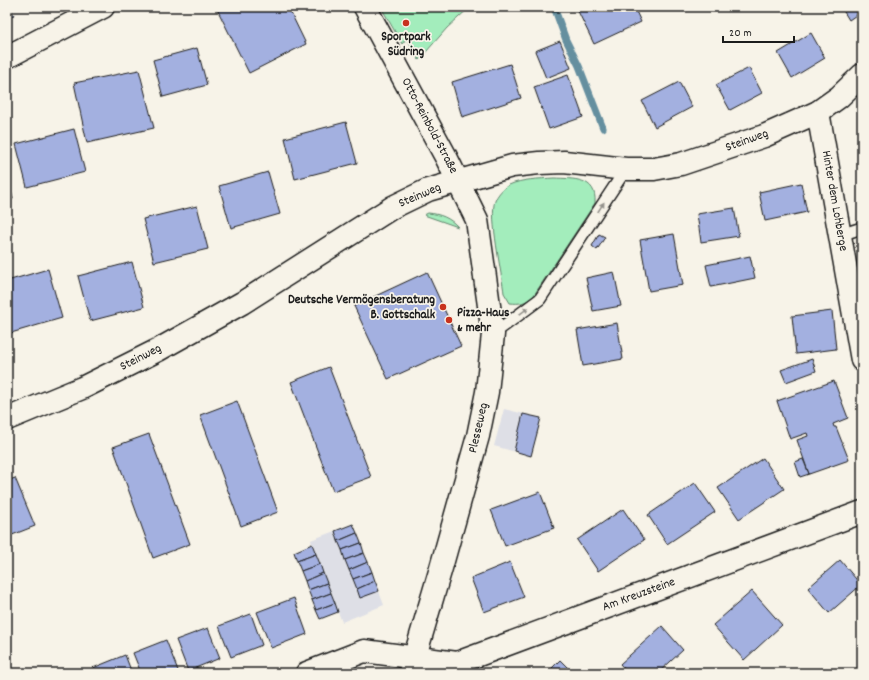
<svg xmlns="http://www.w3.org/2000/svg" width="869" height="680" viewBox="0 0 869 680" font-family="Dekko,sans-serif">
  <style>
    .built { fill: #dedfe6 }
    .green { fill: #a3edbc; stroke: #60846c }
    .lines { fill: none; stroke-linecap: round; stroke-linejoin: round }
    .stream { stroke: #658f9f; stroke-width: 7 }
    .building { fill: #a3b0e0; stroke: #1c1c1c }
    .service-casing { stroke: #1c1c1c; stroke-width: 14 }
    .minor-casing { stroke: #1c1c1c; stroke-width: 25 }
    .service { stroke: #f7f3e8; stroke-width: 11 }
    .minor { stroke: #f7f3e8; stroke-width: 22 }
    .oneway { fill: #94928c }
    .poi-dot { fill: #c8321e; stroke: #f7f3e8; stroke-width: 1.5 }
    .labels { text-anchor: middle; dominant-baseline: central; stroke-width: 3.5; stroke-linejoin: round; paint-order: stroke }
    .poi-label { font-size: 13px; font-weight: bold; fill: #1c1c1c; stroke: #f7f3e8 }
    .street-label { font-size: 13px; fill: #1c1c1c; stroke: #f7f3e8 }
  </style>
  <rect width="100%" height="100%" fill="#f7f3e8"/>
  <filter id="ink" filterUnits="userSpaceOnUse"><feTurbulence type="fractalNoise" baseFrequency=".025" numOctaves="2"/><feDisplacementMap in="SourceGraphic" scale="8" xChannelSelector="R" yChannelSelector="G"/><feConvolveMatrix kernelMatrix="1 2 1 2 8 2 1 2 1" color-interpolation-filters="sRGB"/></filter>
  <g filter="url(#ink)">
    <g class="built">
      <polygon points="504,409 541,418 531,456 494,446"/>
      <polygon points="353,524 384,605 342,622 338,612 320,619 294,552 312,544 311,540"/>
    </g>
    <g class="green">
      <polygon points="381,7 470,7 447,28 419,60 407,38 402,44"/>
      <path d="M554 178C573 179 597 177 595 203L532 298C524 303 520 304 510 303L504 293C502 275 489 216 495 201 497 195 503 188 509 185 522 179 539 179 554 178Z"/>
      <path d="M428 213C440 214 450 218 458 227L424 215Z"/>
    </g>
    <g class="lines">
      <polyline class="stream" points="554,7 566,40 579,66 603,128"/>
    </g>
    <g class="building">
      <polygon points="7,7 9,7 14,15 7,19"/>
      <polygon points="221,7 288,7 306,44 249,73 217,9"/>
      <polygon points="576,7 634,7 641,22 594,44"/>
      <polygon points="841,7 862,7 862,11 849,20"/>
      <polygon points="811,33 825,58 792,78 778,53"/>
      <polygon points="560,41 571,68 546,78 535,51"/>
      <polygon points="197,48 207,85 163,97 153,60"/>
      <polygon points="510,64 521,98 462,117 452,82"/>
      <polygon points="749,68 762,93 730,110 716,85"/>
      <polygon points="139,70 154,128 87,143 74,83"/>
      <polygon points="568,75 583,117 549,129 534,87"/>
      <polygon points="679,82 692,107 655,127 642,101"/>
      <polygon points="346,122 357,163 295,179 285,138"/>
      <polygon points="74,129 85,172 27,187 16,144"/>
      <polygon points="268,172 280,214 231,228 219,186"/>
      <polygon points="7,174 13,199 7,201"/>
      <polygon points="801,183 807,212 765,221 759,192"/>
      <polygon points="197,206 208,249 154,262 143,219"/>
      <polygon points="734,208 739,236 701,242 697,214"/>
      <polygon points="599,234 605,237 597,250 592,246"/>
      <polygon points="674,234 683,285 649,291 640,240"/>
      <polygon points="750,256 755,278 711,287 706,265"/>
      <polygon points="132,262 144,307 90,321 78,276"/>
      <polygon points="48,269 62,318 11,333 7,320 7,281"/>
      <polygon points="427,272 461,346 388,379 354,306"/>
      <polygon points="614,272 621,306 593,311 586,278"/>
      <polygon points="832,311 836,349 796,354 792,316"/>
      <polygon points="617,323 623,359 583,366 577,330"/>
      <polygon points="812,359 816,371 786,382 781,370"/>
      <polygon points="329,367 371,477 333,491 291,382"/>
      <polygon points="834,381 848,418 833,424 834,427 836,427 849,460 809,474 797,440 808,436 807,433 790,439 777,401"/>
      <polygon points="237,401 278,512 241,526 200,415"/>
      <polygon points="523,414 541,418 531,456 514,451"/>
      <polygon points="149,434 190,544 153,558 113,447"/>
      <polygon points="763,458 784,489 739,519 718,488"/>
      <polygon points="803,459 809,474 800,477 795,462"/>
      <polygon points="15,478 35,526 7,537 7,481"/>
      <polygon points="695,483 715,512 667,544 648,515"/>
      <polygon points="540,492 554,528 505,546 491,510"/>
      <polygon points="623,509 644,540 598,571 577,540"/>
      <polygon points="353,524 357,533 338,541 335,531"/>
      <polygon points="357,533 361,543 342,550 338,541"/>
      <polygon points="361,543 364,553 345,560 342,550"/>
      <polygon points="312,544 316,554 297,561 294,552"/>
      <polygon points="364,553 368,562 349,570 345,560"/>
      <polygon points="316,554 320,564 301,571 297,561"/>
      <polygon points="840,560 861,585 829,613 808,588"/>
      <polygon points="368,562 372,572 353,579 349,570"/>
      <polygon points="510,562 524,597 484,612 471,578"/>
      <polygon points="320,564 323,573 305,581 301,571"/>
      <polygon points="372,572 375,581 357,589 353,579"/>
      <polygon points="323,573 327,583 308,590 305,581"/>
      <polygon points="375,581 379,591 360,598 357,589"/>
      <polygon points="327,583 331,593 312,600 308,590"/>
      <polygon points="752,591 782,625 744,660 713,625"/>
      <polygon points="331,593 335,603 316,610 312,600"/>
      <polygon points="294,598 307,634 271,648 257,612"/>
      <polygon points="335,603 338,612 320,619 316,610"/>
      <polygon points="251,614 262,645 231,657 219,626"/>
      <polygon points="662,626 683,650 658,673 628,673 620,664"/>
      <polygon points="208,628 220,658 188,671 176,640"/>
      <polygon points="166,640 179,673 141,673 133,653"/>
      <polygon points="125,655 132,673 95,673 93,668"/>
      <polygon points="560,660 573,673 547,673"/>
    </g>
    <g class="lines">
      <defs>
        <g id="service">
          <polyline points="840,235 862,228"/>
          <polyline points="493,334 540,299 626,169"/>
        </g>
        <g id="minor">
          <polyline points="365,7 446,157 477,220 493,334 487,392 478,436 441,568 410,673"/>
          <polyline points="7,57 103,7"/>
          <polyline points="818,112 862,360"/>
          <polyline points="7,419 82,388 158,350 242,303 393,207 428,190 512,166 539,163 564,162 626,169 654,169 681,164 764,136 818,112 839,97 862,75"/>
          <polyline points="307,673 364,651 457,663 862,512"/>
        </g>
      </defs>
      <use href="#service" class="service-casing"/>
      <use href="#minor" class="minor-casing"/>
      <use href="#service" class="service"/>
      <use href="#minor" class="minor"/>
    </g>
    <defs><path id="oneway-solid" d="M-6-.8H1V-3.2L6.5 0L1 3.2V.8H-6Z"/></defs>
    <g class="oneway">
      <use href="#oneway-solid" transform="translate(601 207) rotate(-57)"/>
      <use href="#oneway-solid" transform="translate(524 311) rotate(-36)"/>
    </g>
  </g>
  <g class="poi-dot">
    <circle cx="406" cy="23" r="4"/>
    <circle cx="443" cy="307" r="4"/>
    <circle cx="449" cy="320" r="4"/>
  </g>
  <g class="labels">
    <g class="poi-label">
      <text x="406" y="37">Sportpark<tspan x="406" dy="15">Südring</tspan></text>
      <text x="435" y="300" text-anchor="end">Deutsche Vermögensberatung<tspan x="435" dy="15">B. Gottschalk</tspan></text>
      <text x="457" y="313" text-anchor="start">Pizza-Haus<tspan x="457" dy="15">&amp; mehr</tspan></text>
    </g>
    <g class="street-label">
      <text transform="translate(429 126) rotate(62)">Otto-Reinbold-Straße</text>
      <text transform="translate(747 141) rotate(-20)">Steinweg</text>
      <text transform="translate(420 196) rotate(-23)">Steinweg</text>
      <text transform="translate(834 201) rotate(80)">Hinter dem Lohberge</text>
      <text transform="translate(141 358) rotate(-27)">Steinweg</text>
      <text transform="translate(479 428) rotate(-77)">Plesseweg</text>
      <text transform="translate(639 595) rotate(-20)">Am Kreuzsteine</text>
    </g>
  </g>
  <rect width="869" height="680" fill="none" stroke="#f7f3e8" stroke-width="24"/>
  <rect x="12" y="12" width="845" height="656" fill="none" stroke="#1c1c1c" stroke-width="1.5" filter="url(#ink)"/>
  <path d="M723 36v6h71v-6" fill="none" stroke="#1c1c1c" stroke-width="2"/>
  <text x="729" y="36" font-size="12" fill="#1c1c1c" stroke="#f7f3e8" stroke-width="3" paint-order="stroke">20 m</text>
</svg>
